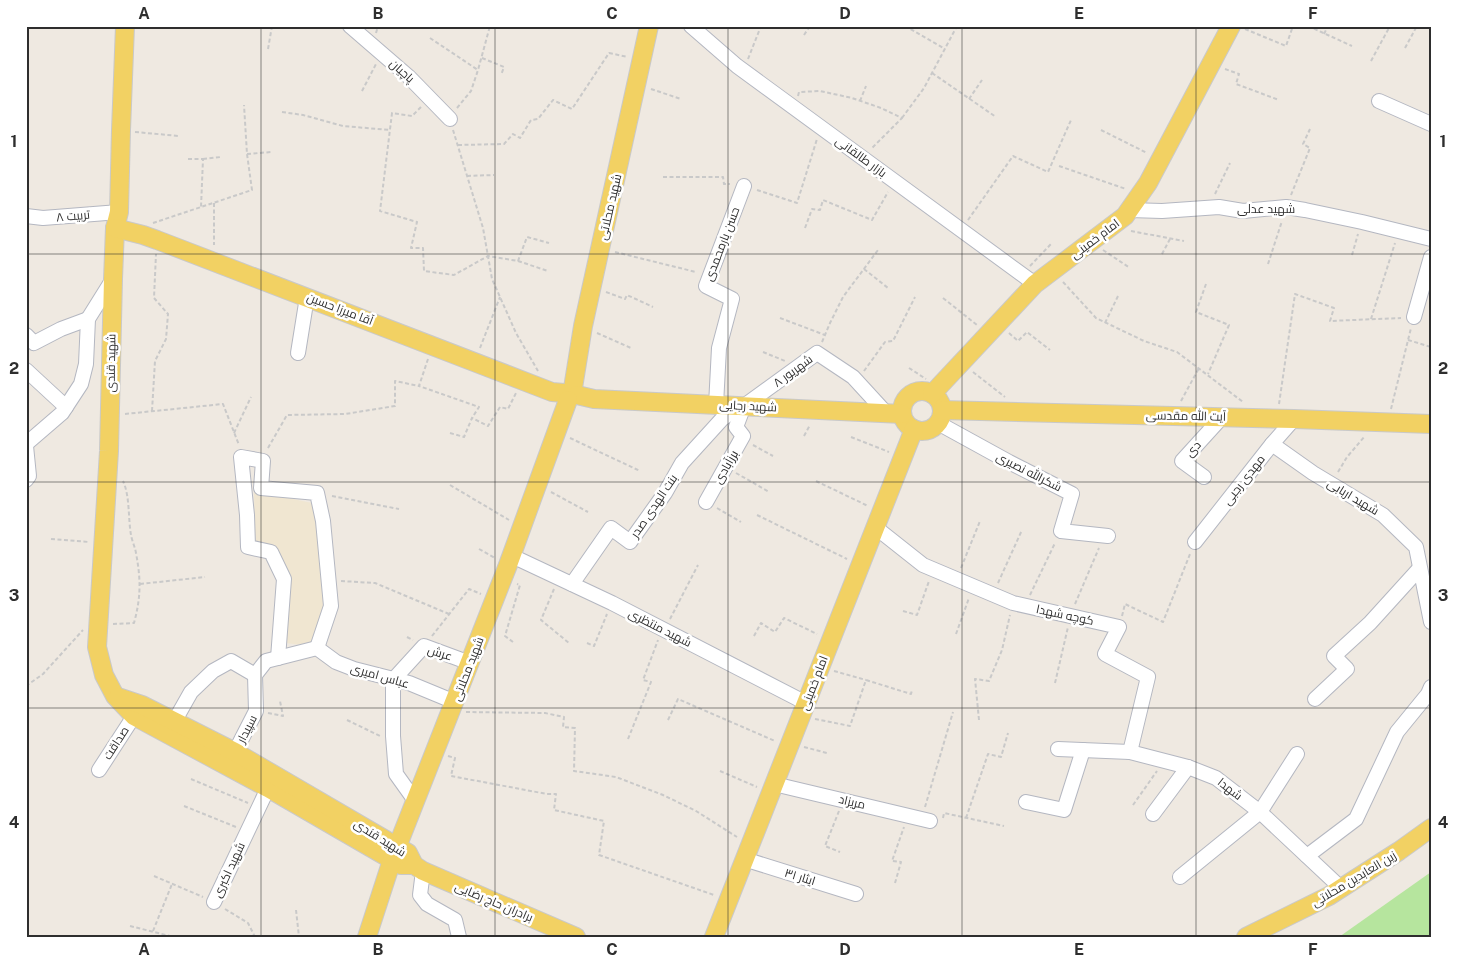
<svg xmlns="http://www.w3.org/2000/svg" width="1457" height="963" viewBox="0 0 1457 963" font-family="'Public Sans',Cairo,sans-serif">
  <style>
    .education { fill: #f0e6d1 }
    .green { fill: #b6e59e }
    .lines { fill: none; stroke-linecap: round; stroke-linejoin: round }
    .minor-casing { stroke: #b4b7c1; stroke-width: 16 }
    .major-casing { stroke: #c9c9c9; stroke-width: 20 }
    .path { stroke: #c9c9c9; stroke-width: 2; stroke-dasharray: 4 2.5; stroke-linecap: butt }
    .minor { stroke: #fff; stroke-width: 14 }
    .major { stroke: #f2d163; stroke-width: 18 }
    .grid { fill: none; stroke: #2e2e2e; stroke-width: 1; stroke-opacity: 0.55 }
    .labels { text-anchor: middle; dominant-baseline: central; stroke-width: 5; stroke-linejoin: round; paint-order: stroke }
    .street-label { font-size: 12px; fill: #2e2e2e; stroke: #fff }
    .neatline { fill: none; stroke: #2e2e2e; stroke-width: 2 }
    .grid-label { font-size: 16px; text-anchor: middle; font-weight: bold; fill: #2e2e2e }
  </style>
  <rect width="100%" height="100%" fill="#efe9e1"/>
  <polygon class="education" points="254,491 317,504 326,604 317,640 308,646 286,643 291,576 275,546 255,542"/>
  <polygon class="green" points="1431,872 1431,937 1339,937"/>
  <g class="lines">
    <defs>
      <g id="minor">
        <polyline points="350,26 409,77 450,119"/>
        <polyline points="691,26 737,66 1035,284"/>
        <polyline points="1379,101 1431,124"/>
        <polyline points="1129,210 1162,211 1219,207 1243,211 1286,207 1305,210 1362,222 1431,239"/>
        <polyline points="26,216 43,218 119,212"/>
        <polyline points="1414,317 1431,257"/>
        <polyline points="26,335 34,343 61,329 88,319"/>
        <polyline points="298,353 307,297"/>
        <polyline points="26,370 66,407"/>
        <polyline points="716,405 719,348 732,299 706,286 744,186"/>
        <polyline points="938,423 1009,462 1072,494 1061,531 1108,536"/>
        <polyline points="26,444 62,413 81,384 86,364 88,319 113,279"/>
        <polyline points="1272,444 1313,473 1383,515 1416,547 1431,622"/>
        <polyline points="26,446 29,476 26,480"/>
        <polyline points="1204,477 1182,461 1222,417"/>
        <polyline points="706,502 743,436 736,427 744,406 817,353 853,377 886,413"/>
        <polyline points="875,527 923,565 1013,603 1119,627 1105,654 1148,677 1130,752"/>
        <polyline points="1195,542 1272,444 1294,419"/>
        <polyline points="512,556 612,603 806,703"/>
        <polyline points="572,584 611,528 630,542 665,493 682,463 722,419 740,406"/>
        <polyline points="278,658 284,579 271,552 248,547 247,515 241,457 263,461 261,488 317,493 323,521 331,606 317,648"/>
        <polyline points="255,675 266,661 317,648 336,662 354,669 409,683 455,702"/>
        <polyline points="1315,699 1347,669 1334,656 1370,623 1419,569"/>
        <polyline points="174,722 191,692 213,671 231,661 255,675"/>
        <polyline points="1058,749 1130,752 1188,767 1216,778 1260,812 1341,888"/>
        <polyline points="235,752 256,711 255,675"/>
        <polyline points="99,770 134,716"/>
        <polyline points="774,784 930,821"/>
        <polyline points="416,802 396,774 393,736 393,680 424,646 470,663"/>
        <polyline points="1026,802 1064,810 1083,750"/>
        <polyline points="1153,814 1188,767"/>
        <polyline points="1307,856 1356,819 1397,732 1428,694 1431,687"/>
        <polyline points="744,859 856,894"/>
        <polyline points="423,871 420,895 427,904 455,920 459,937"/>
        <polyline points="1180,877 1260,812 1297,754"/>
        <polyline points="214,902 268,788"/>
      </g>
      <g id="major">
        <polyline points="125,26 121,130 119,212 115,228 113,279 109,451 97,647 104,675 115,696 134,716 268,788 401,865 414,865"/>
        <polyline points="115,228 143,235 157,240 552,392 564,393"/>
        <polyline points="573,388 583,326 649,26"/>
        <circle cx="922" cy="411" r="20"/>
        <polyline points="932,394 1035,284 1125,216 1148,183 1231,26"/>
        <polyline points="577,395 594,399 902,414"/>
        <polyline points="942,410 1294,419 1431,424"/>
        <polyline points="118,697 142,705 235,752 408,853 414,865 423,871 576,937"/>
        <polyline points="367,937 392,860 508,565 568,400"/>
        <polyline points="714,937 914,429"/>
        <polyline points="1246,937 1329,896 1399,851 1431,828"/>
      </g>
    </defs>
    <use href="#minor" class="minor-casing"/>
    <use href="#major" class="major-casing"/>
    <g class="path">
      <polyline points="905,26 945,49"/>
      <polyline points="1308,26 1352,46"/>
      <polyline points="1245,29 1286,46 1293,26"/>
      <polyline points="376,33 378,26"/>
      <polyline points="1324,34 1328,26"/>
      <polyline points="804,35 810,26"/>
      <polyline points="430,38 478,70"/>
      <polyline points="1405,48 1417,26"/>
      <polyline points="268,49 272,26"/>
      <polyline points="482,58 504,67 501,75"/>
      <polyline points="748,59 761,26"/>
      <polyline points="1371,61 1390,26"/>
      <polyline points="1225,69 1239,74 1236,84 1279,100"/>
      <polyline points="932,73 996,117"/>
      <polyline points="651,89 681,99"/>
      <polyline points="362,91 376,64"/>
      <polyline points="798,96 799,92 820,91 852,98 881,108 902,118 871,149"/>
      <polyline points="969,99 982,80"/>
      <polyline points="860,101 866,86"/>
      <polyline points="421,107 412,116 392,113 380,211 417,222 411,248 423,248 424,271 454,275 488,256 518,261 527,237 549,243"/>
      <polyline points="457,108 471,91 478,70 490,26"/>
      <polyline points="282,112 303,115 343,126 390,130"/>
      <polyline points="902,118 924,88 957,26"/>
      <polyline points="453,130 483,228 492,279 516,333 538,371"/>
      <polyline points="1101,130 1147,153"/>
      <polyline points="135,132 179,136"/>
      <polyline points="458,145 504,144 513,134 520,138 531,120 538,119 553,100 572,109 609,53 628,57"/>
      <polyline points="247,154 271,152"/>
      <polyline points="188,159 203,159 201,207"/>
      <polyline points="203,159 221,157"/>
      <polyline points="1059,166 1126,189"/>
      <polyline points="467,176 494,175"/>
      <polyline points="663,177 723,177 724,184 730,184"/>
      <polyline points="757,190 797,203 817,139"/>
      <polyline points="1215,194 1230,163"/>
      <polyline points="1291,195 1310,148 1303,144 1310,129"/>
      <polyline points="214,203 214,245"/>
      <polyline points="968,220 1013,156 1048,172 1071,120"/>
      <polyline points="153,223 252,190 247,154 244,105"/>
      <polyline points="805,228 812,209 820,210 823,200 872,220 888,192"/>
      <polyline points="1131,231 1184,241"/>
      <polyline points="1103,250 1130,268"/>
      <polyline points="615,252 696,272"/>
      <polyline points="1162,254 1170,239"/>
      <polyline points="1352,255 1358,234"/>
      <polyline points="518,261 548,271"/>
      <polyline points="1268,264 1282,221"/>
      <polyline points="1030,266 1051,244"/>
      <polyline points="864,269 888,288"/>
      <polyline points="1063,282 1096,318 1144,341 1177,352 1243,402"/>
      <polyline points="1206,284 1196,312 1229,325 1208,374"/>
      <polyline points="606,292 625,299 627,295 653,307"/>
      <polyline points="943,298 977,325"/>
      <polyline points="780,318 825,335"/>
      <polyline points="1371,319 1395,243"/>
      <polyline points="1105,323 1118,296"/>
      <polyline points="597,333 631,348"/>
      <polyline points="1009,333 1018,341 1027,332 1050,350"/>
      <polyline points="1408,340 1431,347"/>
      <polyline points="822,342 830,323 843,297 878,250"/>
      <polyline points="480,348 500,297"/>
      <polyline points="763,352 785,361"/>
      <polyline points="428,359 419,386 479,407 472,418"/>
      <polyline points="909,368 926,379"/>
      <polyline points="864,371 885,342 893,341 915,297"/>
      <polyline points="973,372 1005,397"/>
      <polyline points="1181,401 1199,368"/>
      <polyline points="1279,404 1295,294 1334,308 1330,321 1401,318"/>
      <polyline points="1391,409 1411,328"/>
      <polyline points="152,411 155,361 166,339 168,314 154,298 156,254"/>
      <polyline points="125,414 223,404 239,445"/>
      <polyline points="234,433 251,397"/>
      <polyline points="450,433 464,437 472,418 488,426 500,407 508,409 516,393"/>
      <polyline points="804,436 810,425"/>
      <polyline points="851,437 889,452"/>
      <polyline points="570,438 640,471"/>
      <polyline points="753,445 773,456"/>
      <polyline points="268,448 287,415 345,414 395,406 395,381 419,386"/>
      <polyline points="1338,472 1347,457 1365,436"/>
      <polyline points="736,473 769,492"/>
      <polyline points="816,481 868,506"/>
      <polyline points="450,485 509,520"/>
      <polyline points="551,492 588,512"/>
      <polyline points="332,496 399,509"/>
      <polyline points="717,508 741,522"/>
      <polyline points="757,515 847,559"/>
      <polyline points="51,539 89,542"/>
      <polyline points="479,549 495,558"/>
      <polyline points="961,568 980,521"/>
      <polyline points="341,581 375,583 449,614"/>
      <polyline points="998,583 1022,530"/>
      <polyline points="140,584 205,577"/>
      <polyline points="554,589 541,620 569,643"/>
      <polyline points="1030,595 1055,543"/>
      <polyline points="1075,604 1099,548"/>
      <polyline points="903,611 917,615 929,581"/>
      <polyline points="1122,616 1125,604 1163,622 1190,554"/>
      <polyline points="670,619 698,565"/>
      <path d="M113 624 134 623C141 597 141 580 136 553 135 547 132 541 131 535 128 518 130 496 123 481"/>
      <polyline points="956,634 969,598"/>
      <polyline points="432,636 469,589 481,594"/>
      <polyline points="754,636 761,623 775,632 784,618 817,634"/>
      <polyline points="407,637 413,640"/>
      <polyline points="513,642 505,636 520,585 517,584"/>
      <polyline points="587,643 594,646 607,614"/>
      <polyline points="834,671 866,680"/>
      <polyline points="1055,683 1068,627"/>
      <polyline points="26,686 43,674 83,630"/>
      <polyline points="466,712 545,713 564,717 563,727 575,728 574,771 616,777 663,795 696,811 737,837"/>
      <polyline points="268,713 283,716 280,701"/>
      <polyline points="815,719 850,726 866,680 911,694 912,690"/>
      <polyline points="347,720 380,736"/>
      <polyline points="668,720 678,699 775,741"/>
      <polyline points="979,720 975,679 989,681 1002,650 1010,615"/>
      <polyline points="628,739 651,682 643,680 658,640"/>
      <polyline points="804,747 827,753"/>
      <polyline points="448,756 455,758 451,776 547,794 556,794 554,810 604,821 599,855 714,895"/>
      <polyline points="720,771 757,787"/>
      <polyline points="191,779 248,803"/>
      <polyline points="1133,805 1157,771"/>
      <polyline points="184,806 236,827"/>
      <polyline points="925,807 953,712"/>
      <polyline points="839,811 825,846 840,852"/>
      <polyline points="943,818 944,813 1004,826"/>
      <polyline points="966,818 988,754 1001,757 1008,733"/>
      <polyline points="154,876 203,897"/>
      <polyline points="895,883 901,862 892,861 904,827"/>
      <polyline points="225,909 248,923 255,937"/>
      <polyline points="296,910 299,937"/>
      <polyline points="130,926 174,937"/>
      <polyline points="153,931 172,884"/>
    </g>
    <use href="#minor" class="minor"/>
    <use href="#major" class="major"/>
  </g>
  <path class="grid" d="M261 26V937M495 26V937M728 26V937M962 26V937M1196 26V937M26 254H1431M26 482H1431M26 708H1431"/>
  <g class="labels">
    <g class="street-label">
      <text transform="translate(402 71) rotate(42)">پاچیان</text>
      <text transform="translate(861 157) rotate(36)">بازار طالقانی</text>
      <text transform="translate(610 207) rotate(-77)">شهید محلاتی</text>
      <text x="1266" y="209">شهید عدلی</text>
      <text transform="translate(73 216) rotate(-5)">تربیت ۸</text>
      <text transform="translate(1095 239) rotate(-37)">امام خمینی</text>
      <text transform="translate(722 244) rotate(-69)">حسن یارمحمدی</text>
      <text transform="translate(340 309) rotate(21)">آقا میرزا حسین</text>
      <text transform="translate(111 363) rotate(-89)">شهید قندی</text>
      <text transform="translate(793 371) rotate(-36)">۸ شهریور</text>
      <text transform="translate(748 406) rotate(3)">شهید رجایی</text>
      <text transform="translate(1186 416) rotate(1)">آیت الله مقدسی</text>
      <text transform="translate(1193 449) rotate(-48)">دی</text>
      <text transform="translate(726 467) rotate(-60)">برزآبادی</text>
      <text transform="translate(1029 472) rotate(27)">شکرالله نصیری</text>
      <text transform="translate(1244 480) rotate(-52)">مهدی رجبی</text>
      <text transform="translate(1353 497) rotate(31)">شهید اربابی</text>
      <text transform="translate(654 506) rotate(-56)">بنت الهدی صدر</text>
      <text transform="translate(1065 615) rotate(12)">کوچه شهدا</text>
      <text transform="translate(660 628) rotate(27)">شهید منتظری</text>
      <text transform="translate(440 653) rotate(18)">عرش</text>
      <text transform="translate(468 669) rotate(-69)">شهید محلاتی</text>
      <text transform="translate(380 676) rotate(16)">عباس امیری</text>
      <text transform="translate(814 683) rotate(-69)">امام خمینی</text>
      <text transform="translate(247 729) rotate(-63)">سپیدار</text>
      <text transform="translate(116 743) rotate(-57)">صداقت</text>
      <text transform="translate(1230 789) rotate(38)">شهدا</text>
      <text transform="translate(852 802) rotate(13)">مریزاد</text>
      <text transform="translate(380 838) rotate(32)">شهید قندی</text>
      <text transform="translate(229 870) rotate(-65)">شهید اکبری</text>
      <text transform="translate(800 877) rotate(17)">ایثار ۳۱</text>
      <text transform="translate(1354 879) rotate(-31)">زین العابدین محلاتی</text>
      <text transform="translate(494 902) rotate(23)">برادران حاج رضایی</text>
    </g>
  </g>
  <rect width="1457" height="963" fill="none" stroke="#ffffff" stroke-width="55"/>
  <rect x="28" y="28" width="1402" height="908" class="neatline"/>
  <g class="grid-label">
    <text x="144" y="19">A</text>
    <text x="378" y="19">B</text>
    <text x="612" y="19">C</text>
    <text x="845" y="19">D</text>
    <text x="1079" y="19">E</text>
    <text x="1313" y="19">F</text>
    <text x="14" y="147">1</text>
    <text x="1443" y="147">1</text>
    <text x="14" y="374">2</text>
    <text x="1443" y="374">2</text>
    <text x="14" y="601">3</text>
    <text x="1443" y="601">3</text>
    <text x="14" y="828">4</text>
    <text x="1443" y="828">4</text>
    <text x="144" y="955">A</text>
    <text x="378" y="955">B</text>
    <text x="612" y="955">C</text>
    <text x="845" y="955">D</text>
    <text x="1079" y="955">E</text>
    <text x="1313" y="955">F</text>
  </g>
</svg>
